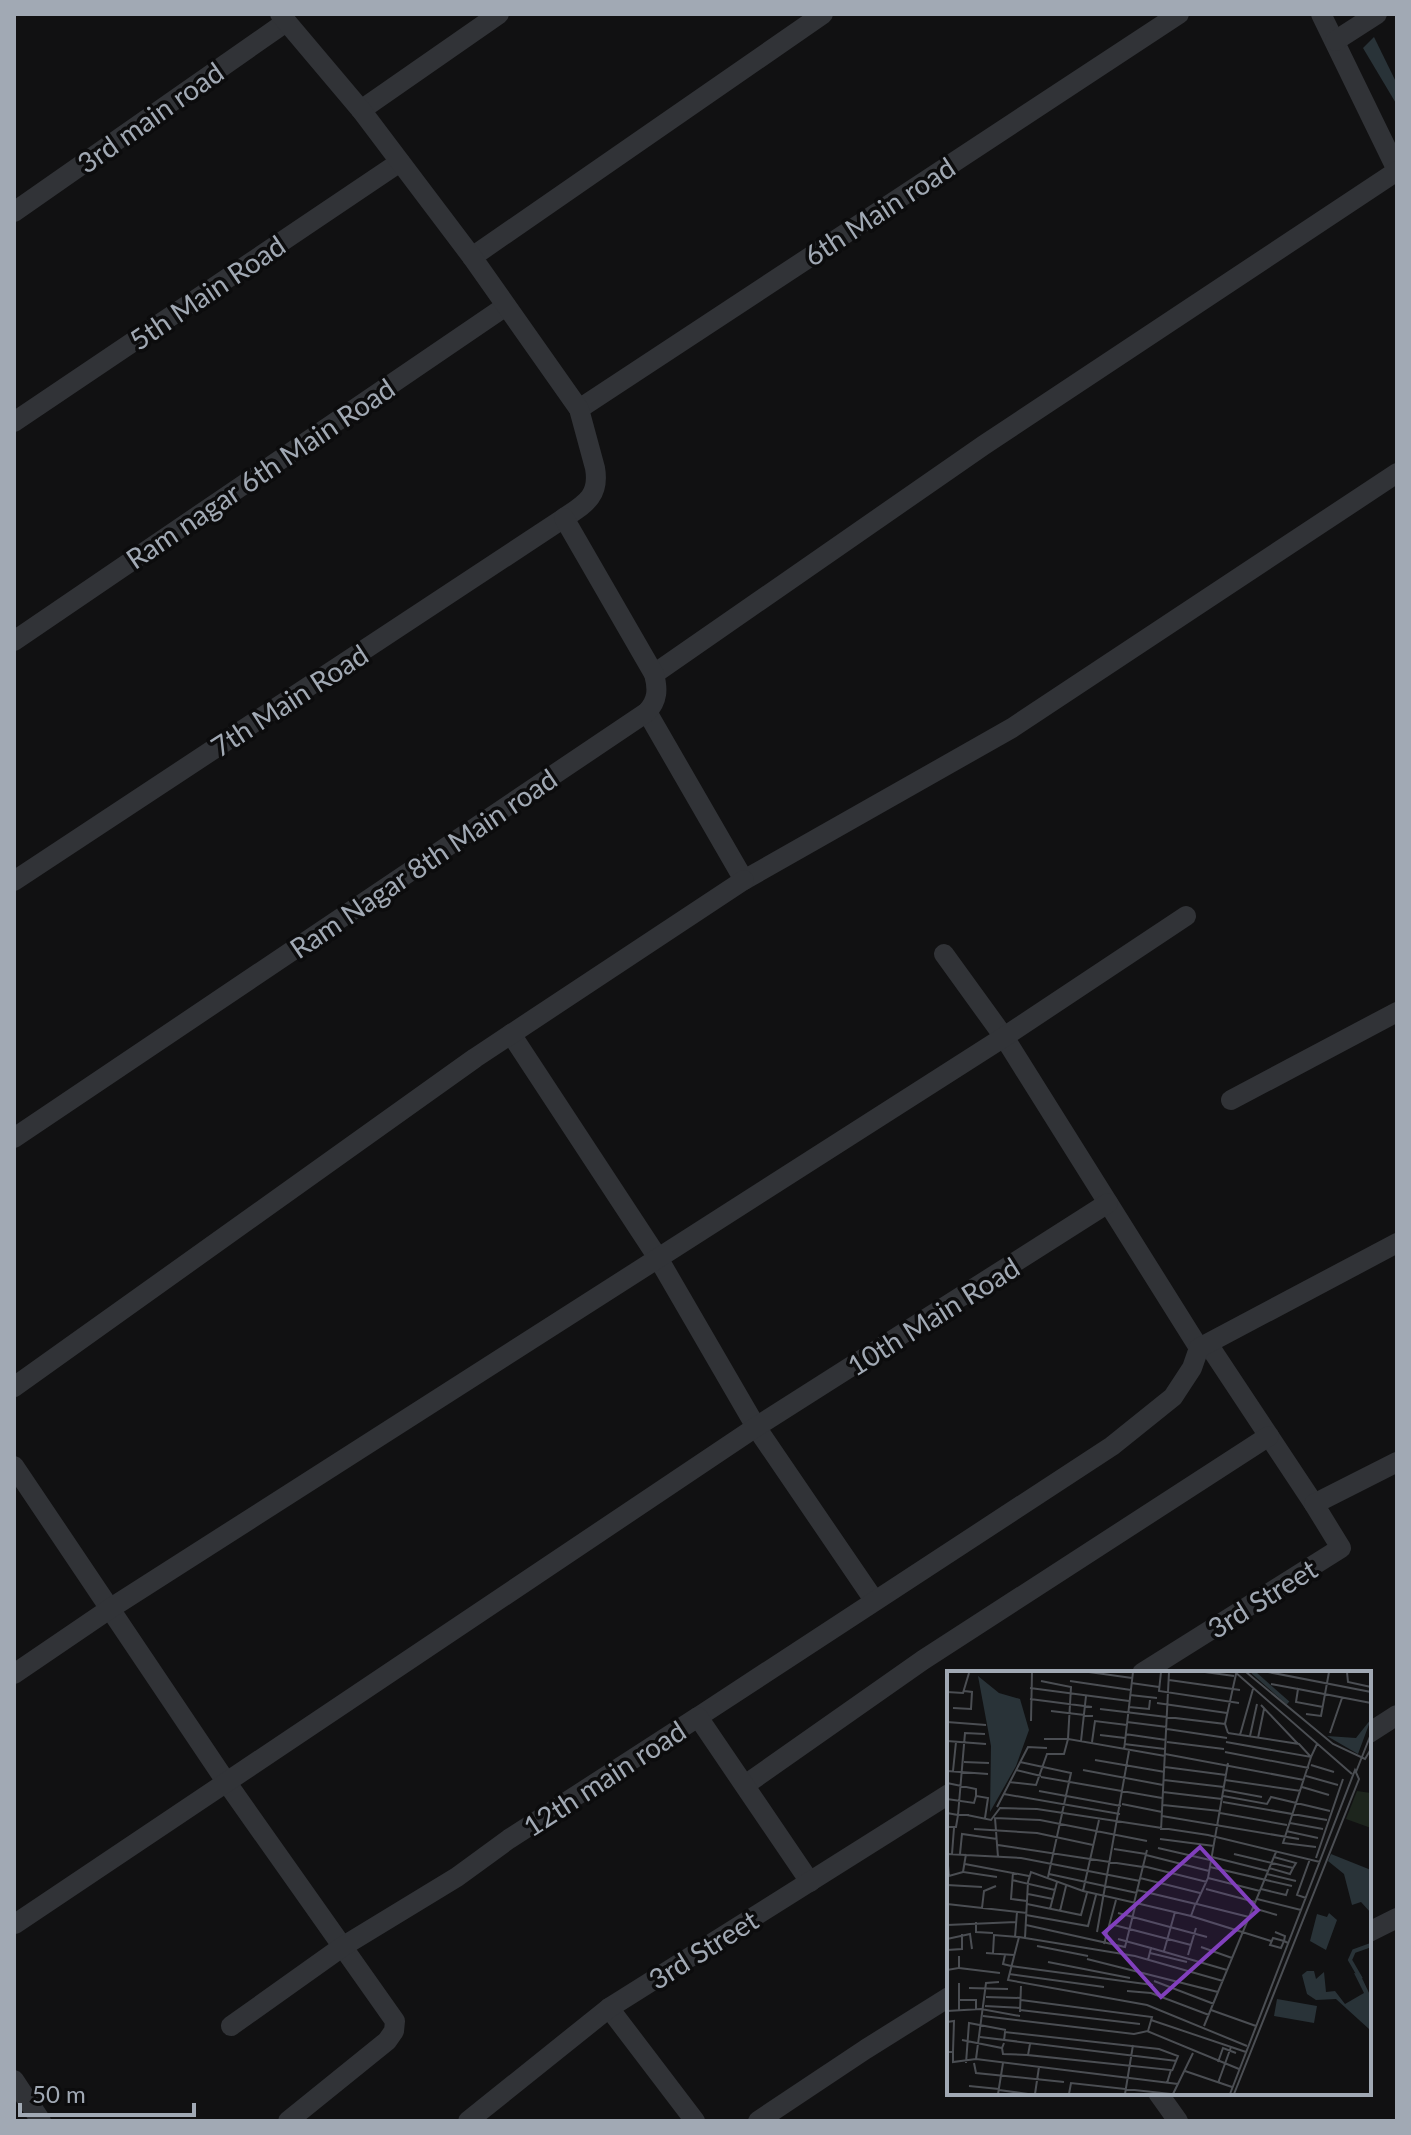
<svg xmlns="http://www.w3.org/2000/svg" width="1411" height="2135" viewBox="0 0 1411 2135" font-family="Lato,sans-serif">
  <style>
    .water { fill: #293338 }
    .lines { fill: none; stroke-linecap: round; stroke-linejoin: round }
    .street { stroke: #313337; stroke-width: 20 }
    .labels { text-anchor: middle; dominant-baseline: central; stroke-width: 7; stroke-linejoin: round; paint-order: stroke }
    .street-label { font-size: 28px; fill: #a1a9b4; stroke: #0c0c0d }
    .inset-river { fill: none; stroke: #293338; stroke-width: 4 }
    .inset-road { fill: none; stroke: #4b4e53; stroke-width: 2 }
    .view { fill: #813fbd; fill-opacity: 0.15; stroke: #813fbd; stroke-width: 4 }
    .inset-edge { fill: none; stroke: #a1a9b4; stroke-width: 4 }
  </style>
  <rect width="100%" height="100%" fill="#111112"/>
  <polygon class="water" points="1374,37 1397,84 1397,105 1363,48"/>
  <g class="lines">
    <g class="street">
      <polyline points="1321,14 1397,170"/>
      <polyline points="1335,41 1377,14"/>
      <polyline points="361,110 499,14"/>
      <polyline points="14,212 286,22"/>
      <polyline points="472,257 823,14"/>
      <polyline points="579,409 1179,14"/>
      <polyline points="14,422 400,162"/>
      <polyline points="14,641 506,306"/>
      <polyline points="654,674 984,445 1397,171"/>
      <polyline points="647,712 744,880 1012,728 1397,473"/>
      <path d="M14 881 564 518C585 504 600 496 595 468L579 409 472 257 361 110 280 14"/>
      <polyline points="944,954 1004,1037 1199,1348"/>
      <polyline points="511,1034 658,1258 756,1427 874,1600"/>
      <polyline points="1231,1100 1397,1012"/>
      <path d="M14 1138 647 712C658 700 658 689 654 674L564 518"/>
      <polyline points="1208,1344 1314,1504"/>
      <polyline points="14,1387 475,1058 744,880"/>
      <polyline points="14,1466 227,1783 395,2021 394,2031 387,2041 288,2121"/>
      <polyline points="1142,1673 1341,1548 1314,1504 1397,1462"/>
      <polyline points="14,1674 111,1608 1004,1037 1186,916"/>
      <polyline points="698,1717 1112,1446 1173,1397 1192,1368 1199,1348 1397,1243"/>
      <polyline points="1369,1733 1397,1715"/>
      <polyline points="745,1785 923,1660 1269,1436"/>
      <polyline points="15,1924 756,1427 1108,1203"/>
      <polyline points="1369,1932 1397,1918"/>
      <polyline points="609,2008 695,2121"/>
      <polyline points="231,2026 342,1947 457,1877 509,1839 698,1717 810,1882"/>
      <polyline points="14,2080 41,2121"/>
      <polyline points="1158,2093 1178,2121"/>
      <polyline points="468,2121 609,2008 949,1794"/>
      <polyline points="758,2121 866,2049 949,1997"/>
    </g>
  </g>
  <g class="labels">
    <g class="street-label">
      <text transform="translate(150 117) rotate(-35)">3rd main road</text>
      <text transform="translate(879 211) rotate(-33)">6th Main road</text>
      <text transform="translate(207 292) rotate(-34)">5th Main Road</text>
      <text transform="translate(260 473) rotate(-34)">Ram nagar 6th Main Road</text>
      <text transform="translate(289 700) rotate(-33)">7th Main Road</text>
      <text transform="translate(423 863) rotate(-34)">Ram Nagar 8th Main road</text>
      <text transform="translate(933 1316) rotate(-32)">10th Main Road</text>
      <text transform="translate(1262 1598) rotate(-32)">3rd Street</text>
      <text transform="translate(604 1778) rotate(-33)">12th main road</text>
      <text transform="translate(703 1949) rotate(-32)">3rd Street</text>
    </g>
  </g>
  <g transform="translate(947 1671)">
    <rect width="424" height="424" fill="#111112"/>
    <path d="M410 120 424 122V157L399 148Z" fill="#1d251d"/>
    <path d="M31 5 52 22 73 28 82 59 69 95 43 141 44 75ZM424 48 411 83 380 65 409 67ZM384 183 424 199V242L414 231 405 234 397 203 381 190ZM382 242 390 249 379 279 363 270 370 243 380 246ZM360 300H367L369 308 377 301 379 321 388 320 398 333 417 322 407 302 413 303 424 326V366L422 358 389 328 369 329 360 323 355 304ZM330 328 370 335 367 352 327 345Z" fill="#293338"/>
    <path class="inset-river" d="M306 1 341 32M414 308 403 289 407 280 424 274"/>
    <path class="inset-road" d="M142 1 185 7M214 1 212 20 292 32M258 1 287 5M288 1 405 103M299 1 386 73 418 88 424 78M321 1 424 21M400 1 401 11 424 16M222 9 293 19M94 10 124 16 121 68 218 85M123 10 184 19M184 12 212 16M324 13 351 18M83 17 182 30M0 21 16 22 22 2M183 24 210 27M83 28 145 36M210 32 280 42M314 34 351 73M182 36 202 38 203 29M376 36 349 31 351 18 424 32M6 37 24 38 25 21 17 20M153 38 278 53 281 62M104 40 146 45M359 43 374 45 382 1M84 50 85 1M0 51 39 54M180 51 220 56M278 53 289 3M220 58 280 67M281 62 352 73 364 86 336 172 369 176M383 62 395 27M178 63 219 69M153 64 178 67M293 64 306 18M303 65 310 33M311 67 317 38M0 70 39 73M134 70 139 25M145 71 148 50 180 54M220 71 277 78M279 71 364 86 370 73M177 73 218 78M177 79 186 1M278 81 362 97M218 83 357 109M148 89 218 101M17 91 42 92M73 91 124 102 101 206M364 94 387 101M218 96 279 104M69 99 94 105M136 99 216 114M0 100 41 103M6 100 9 71M409 101 424 63M359 105 391 114M94 106 215 127M217 109 277 116M278 109 354 120M62 111 89 114 100 83H117L121 68H97M0 112 29 118V125L41 127 38 147M355 116 382 124M277 119 315 126M92 120 174 135M216 121 275 128M57 123 173 143M276 125 320 133 324 126 383 140M0 128 27 132 29 125M276 131 380 149M175 133 215 141M216 134 273 140M50 136 81 76 100 77M0 142 11 144 18 62 38 63M273 142 340 154M20 144 44 149 53 137 90 138 261 164 373 191M215 145 352 168M343 152 376 158M0 156H9L11 144H22M27 158 90 162 146 174M214 159 222 1M339 160 371 167M213 168 267 175M51 174 196 196M211 177 263 189M167 178 199 183M0 183 74 187 193 210M5 183 7 157M13 183 15 163 50 168M19 183 16 201 50 206M287 183 346 197M199 184 262 200M51 186 48 147 93 149 200 170M265 186 321 200M327 186 349 192 346 197M369 187 396 108M18 193 82 205M1 194 2 205 16 201M196 195 260 211M263 196 345 215M322 197 343 203 346 197M66 201 64 228 80 230M102 203 190 222M320 203 349 210M193 207 253 222M261 207 313 220M65 209 108 219M0 214 35 216M259 218 308 231M314 218 339 224 341 218M190 219 249 233 261 207 281 92M136 220 152 149M81 223 106 228M359 227 350 224 363 188M310 228 354 239M187 232 200 179M189 232 244 245M0 233 80 242M80 233 134 244 140 222M250 233 302 246M248 234 244 245 324 270M35 237 37 220 49 215M306 237 330 244M103 238 110 211M113 240 119 215M171 242 260 266M79 244 141 255 149 224M29 251V261L46 262M0 254 69 251M167 254 244 274M150 261 182 80M328 261 338 265 337 270 334 277 323 274 326 267 337 270 341 272M68 266 70 241M72 266 61 309 200 334 300 375M78 267 81 211 84 201 136 220 189 232 178 276 79 254M0 268 23 263 25 278M171 268 204 277 201 289M157 273 169 229M90 275 141 285M254 276 285 287M204 277 280 299M0 279 15 278V263M217 280 228 241M39 282 67 284M46 282 47 264 72 266 188 285 276 310M203 282 240 291M58 284 56 293 64 295 206 314M241 284 249 257M140 288 271 321 329 181M101 291 183 307M12 297 53 302M0 299 12 297V285M62 303 157 316M207 310 267 333M22 317 61 318M180 320 204 322 262 344M39 326 74 327M12 329H29V338M38 335 74 337M12 339V312M73 339 193 353M264 339 309 355M0 340 34 338 73 345M73 341 74 315M36 345 187 363 201 360 205 346 74 329M204 349 299 381M0 351 7 350 6 381H0M257 355 271 321M200 360 292 398M33 366 230 390M15 369 55 377 57 372M57 370 58 361 212 378 231 385 225 400M83 373 81 384 224 399 220 412M55 377 56 383 81 384M6 381V391L29 388 231 413M29 388 39 312 52 311M271 391 276 377 289 382M19 392 22 352 59 359M27 392 29 402 117 411M238 400 285 416M271 412 284 376M22 415 52 418M52 419 81 423M51 423 56 392M88 423 92 396M122 423 124 412 224 423M178 423 186 374M226 423 246 382M283 423 408 99 412 108 287 423"/>
    <path class="view" d="M253 176 311 239 214 326 157 262Z"/>
    <rect width="424" height="424" class="inset-edge"/>
  </g>
  <rect width="1411" height="2135" fill="none" stroke="#a1a9b4" stroke-width="32"/>
  <path d="M20 2103v12h174v-12" fill="none" stroke="#a1a9b4" stroke-width="4"/>
  <text x="32" y="2103" font-size="24" fill="#a1a9b4" stroke="#0c0c0d" stroke-width="6" paint-order="stroke">50 m</text>
</svg>
